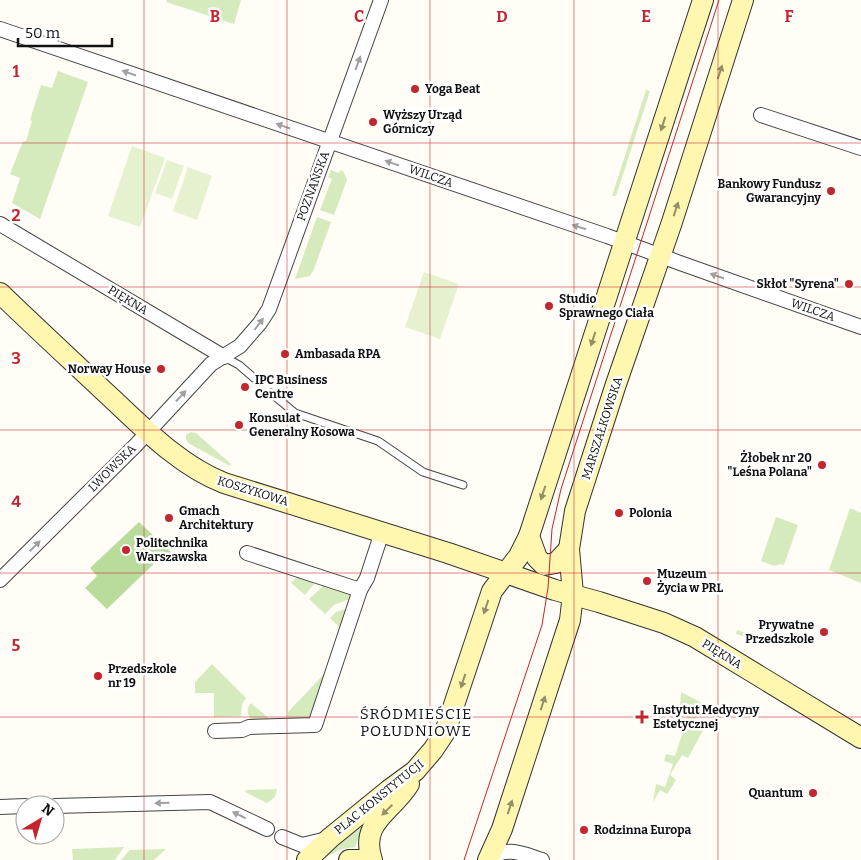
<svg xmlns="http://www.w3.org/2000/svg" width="861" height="860" viewBox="0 0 861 860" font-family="Bitter,serif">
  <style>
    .green { fill: #d5ebbd }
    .forest { fill: #b9dc9c }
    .pitch { fill: #e6f2cf }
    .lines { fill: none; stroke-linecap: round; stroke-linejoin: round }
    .lane-casing { stroke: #444; stroke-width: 9 }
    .street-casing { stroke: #444; stroke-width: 16 }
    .secondary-casing { stroke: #333; stroke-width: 22 }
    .lane { stroke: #fff; stroke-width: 7 }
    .street { stroke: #fff; stroke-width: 14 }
    .secondary { stroke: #fff6b0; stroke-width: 20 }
    .tram { stroke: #c4262e; stroke-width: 1 }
    .oneway { fill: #a0a0a0 }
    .oneway2 { fill: #948f68 }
    .grid { fill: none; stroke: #c4262e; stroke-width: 1; stroke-opacity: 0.55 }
    .poi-dot { fill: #c4262e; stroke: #fff; stroke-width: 2 }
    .labels { text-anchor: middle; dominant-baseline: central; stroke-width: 5; stroke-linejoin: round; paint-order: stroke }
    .poi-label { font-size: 12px; font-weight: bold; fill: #111; stroke: #fff; text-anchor: start }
    .street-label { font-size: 12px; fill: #111; stroke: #fff }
    .quarter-label { font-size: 15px; letter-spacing: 1px; fill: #111; stroke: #fff }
    .grid-label { font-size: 16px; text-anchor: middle; font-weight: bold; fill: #c4262e; stroke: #fff; stroke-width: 5; stroke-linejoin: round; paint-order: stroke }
  </style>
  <rect width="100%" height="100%" fill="#fffdf5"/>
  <g class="green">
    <polygon points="167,0 241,0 234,24 166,2"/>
    <polygon points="58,71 88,82 40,219 12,203 20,178 10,174 23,141 26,141 32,121 30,120 41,85 52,88"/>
    <polygon points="646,90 650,91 616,196 612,196"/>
    <polygon points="331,170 339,173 341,170 343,171 347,180 334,215 320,210 332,179 328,177"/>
    <polygon points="317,217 331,222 314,269 310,276 295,279"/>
    <polygon points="191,432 196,433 231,464 230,466 188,443 186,439 186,435"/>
    <polygon points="850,508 861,513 861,583 829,570"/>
    <polygon points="776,517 798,525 784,565 780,564 774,566 761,561"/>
    <polygon points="299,575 314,580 314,584 305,595 291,583"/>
    <polygon points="324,585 350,593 350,599 334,605 325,614 309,599"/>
    <polygon points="345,609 348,610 341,629 330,618 336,612"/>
    <polygon points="737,630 767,640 766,643 736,634"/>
    <polygon points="212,664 246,698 242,704 241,716 214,717 214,693 195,693 195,682"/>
    <polygon points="327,671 311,721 288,722 288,712"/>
    <polygon points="681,692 704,704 695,719 706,725 688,758 682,755 670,775 676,780 667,794 660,790 653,802 656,784 665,787 673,764 664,761 666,754 675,756 689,713 680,709"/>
    <path d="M251 703 273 722 254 723C248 717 245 710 251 703Z"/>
    <polygon points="277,789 275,797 267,803 245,792 246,790"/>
    <polygon points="363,826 355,847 342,849 328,856 325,855 341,841"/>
    <polygon points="124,847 115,860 73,860 72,849"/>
    <polygon points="166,849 154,860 121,860 130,850"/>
  </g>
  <polygon class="forest" points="139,522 175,556 171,560 164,554 107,609 85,588 97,576 90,568"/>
  <g class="pitch">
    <polygon points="132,146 165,158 140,227 108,216"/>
    <polygon points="167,160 184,166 172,199 155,193"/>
    <polygon points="188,167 212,176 197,220 173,211"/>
    <polygon points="424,272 459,284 440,339 405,327"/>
  </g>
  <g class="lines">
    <defs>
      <g id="lane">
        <polyline points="224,357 239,365 254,378"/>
        <polyline points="271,393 295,413 378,441 423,472 463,485"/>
      </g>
      <g id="street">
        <polyline points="0,29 607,236 680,263 861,327"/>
        <polyline points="761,115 861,148"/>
        <polyline points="0,224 224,357"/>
        <polyline points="247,553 360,590"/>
        <polyline points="0,580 135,446 211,364 240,346 260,323 269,309 381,0"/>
        <polyline points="215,731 242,730 249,727 315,725 360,590 367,578 382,532"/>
        <polyline points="55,806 210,802 267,829"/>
        <polyline points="0,807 25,806"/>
        <polyline points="282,837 302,845 327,839"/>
        <path d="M488 860C506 845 523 854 542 860"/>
      </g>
      <g id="secondary">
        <path d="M0 293C35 327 71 360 106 393 142 426 178 465 224 483L448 553 555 590 599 602 664 623 695 637 861 738"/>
        <polyline points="529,536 537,558 544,565 556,563 569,549"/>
        <polyline points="307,860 330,838 389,790 415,771 433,750 445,732 492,591 519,556 529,536 703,0"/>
        <polyline points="349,860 366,860"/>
        <path d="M372 860C359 822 392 812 409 784"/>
        <polyline points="488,860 502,829 570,620 573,594 569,549 575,511 615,387 672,222 743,0"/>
      </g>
    </defs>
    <use href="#lane" class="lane-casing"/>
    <use href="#street" class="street-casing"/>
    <use href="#secondary" class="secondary-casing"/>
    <use href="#lane" class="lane"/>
    <use href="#street" class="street"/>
    <use href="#secondary" class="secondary"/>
    <polyline class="tram" points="464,860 542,625 548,588 552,529 561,489 719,0"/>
  </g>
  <defs><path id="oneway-solid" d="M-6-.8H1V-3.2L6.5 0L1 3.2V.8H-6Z" transform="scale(1.25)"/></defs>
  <g class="oneway">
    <use href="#oneway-solid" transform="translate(358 63) rotate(-70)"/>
    <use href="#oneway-solid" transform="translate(129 73) rotate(-161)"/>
    <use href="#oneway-solid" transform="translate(283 126) rotate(-161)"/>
    <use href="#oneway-solid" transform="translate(392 163) rotate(-161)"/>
    <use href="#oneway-solid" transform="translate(579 227) rotate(-162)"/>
    <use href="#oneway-solid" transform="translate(717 276) rotate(-161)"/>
    <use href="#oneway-solid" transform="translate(259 324) rotate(-53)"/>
    <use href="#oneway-solid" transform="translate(181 396) rotate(-47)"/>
    <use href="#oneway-solid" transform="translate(35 546) rotate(-45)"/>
    <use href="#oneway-solid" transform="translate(162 803) rotate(178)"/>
    <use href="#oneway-solid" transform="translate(239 815) rotate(-154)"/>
  </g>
  <g class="oneway2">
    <use href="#oneway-solid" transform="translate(720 72) rotate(-72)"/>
    <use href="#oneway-solid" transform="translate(663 124) rotate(108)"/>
    <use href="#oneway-solid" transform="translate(676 209) rotate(-72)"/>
    <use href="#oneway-solid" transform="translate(593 339) rotate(108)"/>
    <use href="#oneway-solid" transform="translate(543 493) rotate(108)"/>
    <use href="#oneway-solid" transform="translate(486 607) rotate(108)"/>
    <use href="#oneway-solid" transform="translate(463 681) rotate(108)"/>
    <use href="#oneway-solid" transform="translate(543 703) rotate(-72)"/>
    <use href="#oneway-solid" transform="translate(510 807) rotate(-72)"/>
    <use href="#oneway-solid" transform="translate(387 810) rotate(135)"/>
  </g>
  <path class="grid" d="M144 0V860M287 0V860M430 0V860M574 0V860M718 0V860M0 143H861M0 287H861M0 430H861M0 573H861M0 717H861"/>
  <g class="poi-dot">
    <circle cx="415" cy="89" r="5"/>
    <circle cx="373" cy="122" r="5"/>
    <circle cx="831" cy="191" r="5"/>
    <circle cx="849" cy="284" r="5"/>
    <circle cx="549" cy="306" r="5"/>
    <circle cx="285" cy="354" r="5"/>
    <circle cx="161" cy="369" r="5"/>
    <circle cx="245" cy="387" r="5"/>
    <circle cx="239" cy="425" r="5"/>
    <circle cx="822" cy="465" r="5"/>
    <circle cx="619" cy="513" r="5"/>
    <circle cx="169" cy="518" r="5"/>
    <circle cx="126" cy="550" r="5"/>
    <circle cx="647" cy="581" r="5"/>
    <circle cx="824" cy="632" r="5"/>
    <circle cx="98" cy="676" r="5"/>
    <path d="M639.5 709.5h5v5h5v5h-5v5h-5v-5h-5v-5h5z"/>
    <circle cx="813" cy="793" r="5"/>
    <circle cx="584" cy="830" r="5"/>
  </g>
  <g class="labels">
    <g class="poi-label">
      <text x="425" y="89">Yoga Beat</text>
      <text x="383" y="115">Wyższy Urząd<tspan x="383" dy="14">Górniczy</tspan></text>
      <text x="821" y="184" text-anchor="end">Bankowy Fundusz<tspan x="821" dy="14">Gwarancyjny</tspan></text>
      <text x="839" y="284" text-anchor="end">Skłot "Syrena"</text>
      <text x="559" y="299">Studio<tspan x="559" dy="14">Sprawnego Ciała</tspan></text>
      <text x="295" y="354">Ambasada RPA</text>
      <text x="151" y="369" text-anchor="end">Norway House</text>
      <text x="255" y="380">IPC Business<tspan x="255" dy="14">Centre</tspan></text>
      <text x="249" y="418">Konsulat<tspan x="249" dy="14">Generalny Kosowa</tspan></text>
      <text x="812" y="458" text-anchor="end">Żłobek nr 20<tspan x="812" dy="14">"Leśna Polana"</tspan></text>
      <text x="179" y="511">Gmach<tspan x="179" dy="14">Architektury</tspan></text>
      <text x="629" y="513">Polonia</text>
      <text x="136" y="543">Politechnika<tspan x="136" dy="14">Warszawska</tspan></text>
      <text x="657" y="574">Muzeum<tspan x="657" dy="14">Życia w PRL</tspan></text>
      <text x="814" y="625" text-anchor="end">Prywatne<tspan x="814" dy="14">Przedszkole</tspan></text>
      <text x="108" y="669">Przedszkole<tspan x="108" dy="14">nr 19</tspan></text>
      <text x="653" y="710">Instytut Medycyny<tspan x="653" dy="14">Estetycznej</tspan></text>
      <text x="803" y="793" text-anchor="end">Quantum</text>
      <text x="594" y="830">Rodzinna Europa</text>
    </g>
    <g class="street-label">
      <text transform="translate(431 176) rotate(19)">WILCZA</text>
      <text transform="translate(313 186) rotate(-70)">POZNAŃSKA</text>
      <text transform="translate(128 300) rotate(31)">PIĘKNA</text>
      <text transform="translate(813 310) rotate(19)">WILCZA</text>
      <text transform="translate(602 428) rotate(-72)">MARSZAŁKOWSKA</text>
      <text transform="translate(112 468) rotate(-45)">LWOWSKA</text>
      <text transform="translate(253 491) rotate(17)">KOSZYKOWA</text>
      <text transform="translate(722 654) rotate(32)">PIĘKNA</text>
      <text transform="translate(379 797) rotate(-39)">PLAC KONSTYTUCJI</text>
    </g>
    <g class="quarter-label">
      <text x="416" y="714">ŚRÓDMIEŚCIE<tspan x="416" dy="17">POŁUDNIOWE</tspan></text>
    </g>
  </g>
  <g class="grid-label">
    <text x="215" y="22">B</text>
    <text x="359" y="22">C</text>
    <text x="502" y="22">D</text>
    <text x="646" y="22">E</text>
    <text x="789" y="22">F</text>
    <text x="16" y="77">1</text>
    <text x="16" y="221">2</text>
    <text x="16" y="364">3</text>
    <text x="16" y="507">4</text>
    <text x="16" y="651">5</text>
  </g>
  <g transform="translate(40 820) rotate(38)"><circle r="24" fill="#ffffff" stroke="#a0a0a0"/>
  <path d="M0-4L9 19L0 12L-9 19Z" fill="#c4262e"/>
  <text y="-8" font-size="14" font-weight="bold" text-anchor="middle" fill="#111111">N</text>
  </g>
  <path d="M18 38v8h94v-8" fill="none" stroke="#111111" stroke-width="2.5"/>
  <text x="25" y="38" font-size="15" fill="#111111" stroke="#ffffff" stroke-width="4" paint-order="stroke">50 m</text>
</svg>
